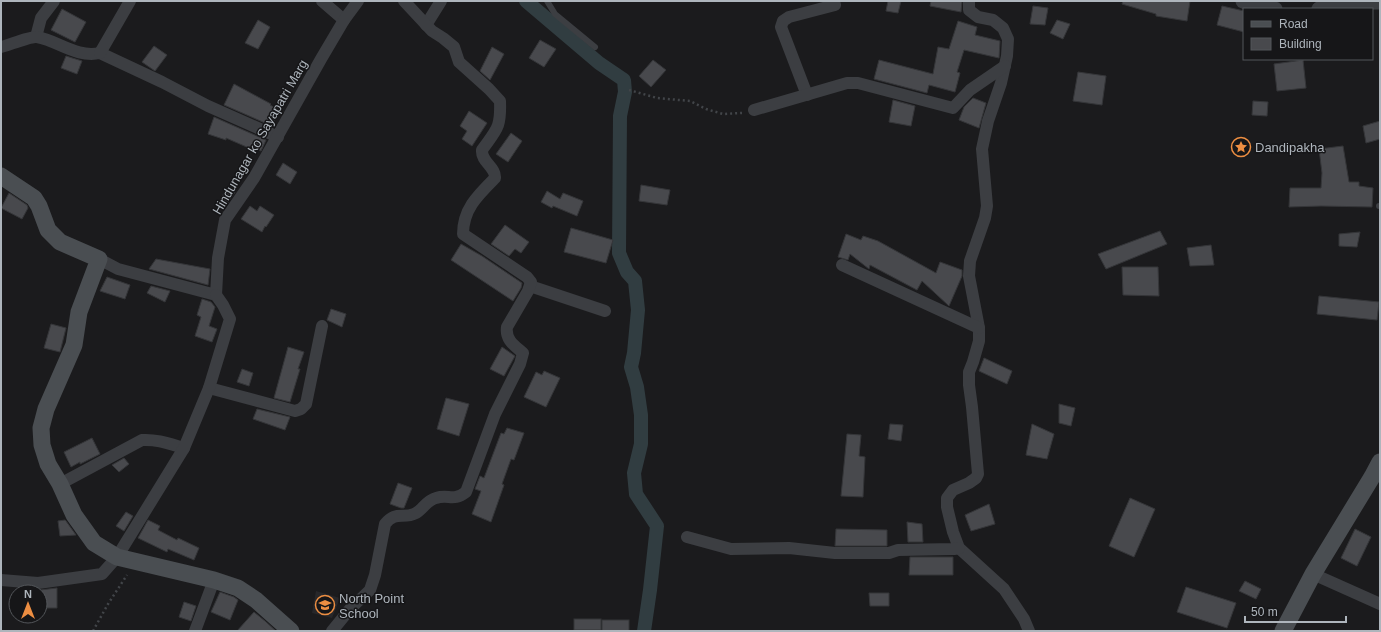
<svg xmlns="http://www.w3.org/2000/svg" width="1381" height="632" viewBox="0 0 1381 632" font-family="Arial,sans-serif">
  <style>
    .built { fill: #27272a }
    .lines { fill: none; stroke-linecap: round; stroke-linejoin: round }
    .canal { stroke: #313d41; stroke-width: 14 }
    .building { fill: #48494d; stroke: #353639 }
    .path { stroke: #424549; stroke-width: 2.5; stroke-dasharray: 2 3; stroke-linecap: butt }
    .service { stroke: #3c3e42; stroke-width: 6 }
    .minor { stroke: #3c3e42; stroke-width: 12 }
    .tertiary { stroke: #3c3e42; stroke-width: 15 }
    .secondary { stroke: #4a4e52; stroke-width: 17 }
    .labels { text-anchor: middle; dominant-baseline: central; stroke-width: 3; stroke-linejoin: round; paint-order: stroke }
    .street-label { font-size: 13px; fill: #aeb5bc; stroke: #161618 }
    .poi-label { font-size: 13px; fill: #aeb5bc; stroke: #161618; text-anchor: start }
  </style>
  <rect width="100%" height="100%" fill="#1b1b1d"/>
  <polygon class="built" points="316,591 340,598 332,618 312,613"/>
  <g class="lines">
    <polyline class="canal" points="526,1 599,63 624,80 625,92 620,116 619,253 627,272 635,281 638,310 634,353 631,367 637,387 641,415 641,444 634,473 636,494 657,526 650,590 644,631"/>
  </g>
  <g class="building">
    <polygon points="888,1 901,1 898,13 886,11"/>
    <polygon points="931,1 962,1 961,12 930,6"/>
    <polygon points="1123,1 1190,1 1187,21 1156,16 1156,14 1122,4"/>
    <polygon points="1033,6 1048,8 1045,25 1030,24"/>
    <polygon points="1222,6 1244,11 1244,32 1217,25"/>
    <polygon points="62,9 86,22 75,42 51,30"/>
    <polygon points="258,20 270,27 258,49 245,43"/>
    <polygon points="1057,20 1070,24 1063,39 1050,33"/>
    <polygon points="958,21 977,27 975,35 1000,41 999,58 964,50 957,72 960,73 955,92 929,85 927,93 874,79 879,60 933,74 938,47 949,49"/>
    <polygon points="540,40 556,49 544,67 529,58"/>
    <polygon points="154,46 167,55 155,71 142,62"/>
    <polygon points="492,47 504,54 490,80 480,71"/>
    <polygon points="66,56 82,61 77,74 61,68"/>
    <polygon points="653,60 666,70 651,87 639,76"/>
    <polygon points="1303,60 1306,88 1277,91 1274,64"/>
    <polygon points="1078,72 1106,76 1102,105 1073,101"/>
    <polygon points="234,84 271,104 270,105 279,110 272,126 224,105"/>
    <polygon points="973,98 986,103 979,128 959,120 964,107"/>
    <polygon points="893,100 915,106 911,126 889,122"/>
    <polygon points="1253,101 1268,102 1267,116 1252,115"/>
    <polygon points="469,111 487,123 472,146 462,139 467,131 460,126"/>
    <polygon points="214,117 266,140 261,151 250,146 249,148 226,138 226,140 208,134"/>
    <polygon points="1380,121 1380,139 1366,143 1363,126"/>
    <polygon points="511,133 522,141 508,162 496,154"/>
    <polygon points="1343,146 1349,182 1359,182 1359,186 1373,188 1372,207 1321,206 1289,207 1290,188 1321,188 1322,173 1319,149"/>
    <polygon points="283,163 297,172 290,184 276,175"/>
    <polygon points="641,185 670,190 667,205 639,201"/>
    <polygon points="227,188 235,192 227,204 220,200"/>
    <polygon points="547,191 560,199 563,193 583,201 577,216 553,206 552,208 541,202"/>
    <polygon points="9,193 27,205 28,208 22,219 1,208"/>
    <polygon points="250,206 257,211 260,206 274,215 266,227 265,226 262,232 241,219"/>
    <polygon points="505,225 529,242 521,253 515,249 509,256 491,244"/>
    <polygon points="571,228 613,240 606,263 564,252"/>
    <polygon points="1160,231 1167,244 1106,269 1098,254"/>
    <polygon points="1360,232 1357,247 1339,246 1339,234"/>
    <polygon points="846,234 861,240 863,236 878,241 936,273 940,262 962,270 962,276 949,306 922,281 917,290 870,265 869,269 850,254 848,260 838,257"/>
    <polygon points="461,244 482,256 522,283 521,288 513,301 451,260"/>
    <polygon points="1211,245 1214,265 1190,266 1187,248"/>
    <polygon points="156,259 210,269 208,285 149,269"/>
    <polygon points="1122,267 1158,267 1159,296 1123,295"/>
    <polygon points="107,277 130,285 125,299 100,291"/>
    <polygon points="151,286 170,291 165,302 147,293"/>
    <polygon points="1319,296 1379,302 1377,320 1317,314"/>
    <polygon points="202,299 211,302 215,307 209,326 217,329 212,342 195,336 201,317 197,315"/>
    <polygon points="331,309 346,314 342,327 327,320"/>
    <polygon points="51,324 66,328 60,352 44,348"/>
    <polygon points="288,347 304,352 298,369 300,369 290,402 274,398"/>
    <polygon points="502,347 515,356 504,376 490,369"/>
    <polygon points="984,358 1012,371 1007,384 979,371"/>
    <polygon points="242,369 253,373 249,386 237,382"/>
    <polygon points="544,371 560,378 546,407 524,397 536,372 542,375"/>
    <polygon points="446,398 469,404 459,436 437,429"/>
    <polygon points="1059,404 1075,408 1071,426 1059,423"/>
    <polygon points="257,409 290,417 285,430 253,419"/>
    <polygon points="890,424 903,425 901,441 888,439"/>
    <polygon points="1032,424 1054,434 1047,459 1026,455"/>
    <polygon points="507,428 524,433 514,460 511,459 502,484 504,485 491,522 472,514 481,491 475,489 480,476 484,478 501,433 504,434"/>
    <polygon points="847,434 861,435 859,456 865,457 863,497 841,496"/>
    <polygon points="92,438 100,454 80,464 80,462 71,467 64,452"/>
    <polygon points="124,458 129,464 119,472 112,465"/>
    <polygon points="398,483 412,488 404,508 401,508 390,504"/>
    <polygon points="1130,498 1155,509 1134,557 1109,546"/>
    <polygon points="989,504 995,524 971,531 965,515"/>
    <polygon points="126,512 133,516 124,531 116,526"/>
    <polygon points="65,520 66,521 76,535 60,536 58,521"/>
    <polygon points="148,520 160,526 158,530 177,540 178,538 199,548 194,560 168,549 167,552 138,538"/>
    <polygon points="907,522 922,524 923,542 908,542"/>
    <polygon points="836,529 887,530 887,546 835,546"/>
    <polygon points="1355,529 1371,537 1357,566 1341,558"/>
    <polygon points="910,557 953,557 953,575 909,575"/>
    <polygon points="1245,581 1261,589 1256,599 1239,591"/>
    <polygon points="1186,587 1236,603 1227,628 1177,612"/>
    <polygon points="57,588 57,608 40,608 40,590"/>
    <polygon points="220,592 234,597 238,600 230,620 211,612"/>
    <polygon points="869,593 889,593 889,606 870,606"/>
    <polygon points="184,602 196,606 191,621 179,617"/>
    <polygon points="254,612 265,621 276,631 237,631"/>
    <rect x="574" y="619" width="27" height="11"/>
    <rect x="602" y="620" width="27" height="11"/>
  </g>
  <g class="lines">
    <g class="path">
      <polyline points="629,90 657,98 690,101 706,109 723,114 742,113"/>
      <polyline points="93,631 108,604 127,575"/>
    </g>
    <g class="service">
      <polyline points="547,1 555,14 595,47"/>
      <polyline points="1379,206 1380,206"/>
    </g>
    <g class="minor">
      <polyline points="322,1 344,20"/>
      <polyline points="969,1 969,10 978,17 993,20 1003,28 1008,39 1007,56 1001,83 988,121 982,149 987,206 985,218 970,261 969,276 979,328 979,341 973,362 969,372 969,385 972,407 978,474 976,478 969,483 953,490 947,498 947,507 953,532 959,548 1004,589 1024,619 1029,631"/>
      <polyline points="426,25 441,1"/>
      <polyline points="36,37 41,18 54,1"/>
      <path d="M1 47C9 45 31 36 37 37 59 41 76 58 100 53L162 82 208 106 278 137"/>
      <polyline points="100,53 130,1"/>
      <polyline points="807,95 781,27 783,21 789,17 835,5 834,1"/>
      <polyline points="754,110 847,83 858,83 953,108 970,90 1005,66"/>
      <polyline points="99,259 118,269 216,295 218,258 225,220 254,178 321,59 344,20 358,1"/>
      <polyline points="842,265 979,328"/>
      <polyline points="530,286 605,311"/>
      <polyline points="209,388 295,411 301,409 306,404 322,326"/>
      <path d="M60 484 142 440C157 439 170 444 184 448"/>
      <polyline points="687,537 731,549 789,548 835,553 889,553 898,550 954,549 959,548"/>
      <polyline points="1313,574 1380,604"/>
      <polyline points="1,580 38,583 102,574 117,557 184,448 209,388 230,319 223,305 216,295"/>
      <polyline points="195,631 214,580"/>
      <path d="M332 631 350 609 370 590 375 575 385 524C396 510 403 520 416 513 423 509 427 500 436 498 449 494 453 502 466 492L495 414 520 364 523 353C515 346 505 340 507 327L528 291 531 282 527 277 463 234C463 209 478 195 495 178 496 167 481 162 482 150 497 129 501 128 500 101L489 89 459 62 454 47 443 38 432 31 404 1"/>
    </g>
    <g class="tertiary">
      <polyline points="1243,1 1254,5 1275,9"/>
      <polyline points="1319,9 1363,2 1380,2"/>
    </g>
    <g class="secondary">
      <polyline points="1,176 34,198 39,206 48,230 60,242 99,259 79,312 74,345 46,409 41,428 42,445 48,464 60,484 74,515 94,543 117,557 214,580 238,588 256,600 291,631"/>
      <polyline points="1283,631 1313,574 1372,477 1380,462"/>
    </g>
  </g>
  <defs>
    <symbol id="sight-ring" viewBox="-11 -11 22 22"><circle r="9.5" fill="#161618" stroke="#ed8e42" stroke-width="1.5"/><path d="M0-6L1.8-2.2L6-1.7L2.9 1.2L3.7 5.4L0 3.3L-3.7 5.4L-2.9 1.2L-6-1.7L-1.8-2.2Z" fill="#ed8e42"/></symbol>
    <symbol id="school-ring" viewBox="-11 -11 22 22"><circle r="9.5" fill="#161618" stroke="#ed8e42" stroke-width="1.5"/><path d="M0-5L7-2L0 1L-7-2ZM-4 1L0 2.5L4 1V4Q0 6-4 4Z" fill="#ed8e42"/></symbol>
  </defs>
  <g fill-rule="evenodd">
    <use href="#sight-ring" x="1230" y="136" width="22" height="22"/>
    <use href="#school-ring" x="314" y="594" width="22" height="22"/>
  </g>
  <g class="labels">
    <g class="street-label">
      <text transform="translate(260 137) rotate(-60)">Hindunagar ko Sayapatri Marg</text>
    </g>
    <g class="poi-label">
      <text x="1255" y="147">Dandipakha</text>
      <text x="339" y="598">North Point<tspan x="339" dy="15">School</tspan></text>
    </g>
  </g>
  <rect width="1381" height="632" fill="none" stroke="#aeb5bc" stroke-width="4"/>
  <rect x="1243" y="8" width="130" height="52" fill="#161618" stroke="#53565a"/>
  <rect x="1251" y="21" width="20" height="6" fill="#4a4e52" stroke="#53565a"/>
  <text x="1279" y="28" font-size="12" fill="#aeb5bc">Road</text>
  <rect x="1251" y="38" width="20" height="12" fill="#48494d" stroke="#53565a"/>
  <text x="1279" y="48" font-size="12" fill="#aeb5bc">Building</text>
  <g transform="translate(28 604)"><circle r="19" fill="#161618" stroke="#53565a"/>
  <path d="M0-3L7 15L0 10L-7 15Z" fill="#ed8e42"/>
  <text y="-6" font-size="11" font-weight="bold" text-anchor="middle" fill="#aeb5bc">N</text>
  </g>
  <path d="M1245 616v6h101v-6" fill="none" stroke="#aeb5bc" stroke-width="2"/>
  <text x="1251" y="616" font-size="12" fill="#aeb5bc" stroke="#161618" stroke-width="3" paint-order="stroke">50 m</text>
</svg>
